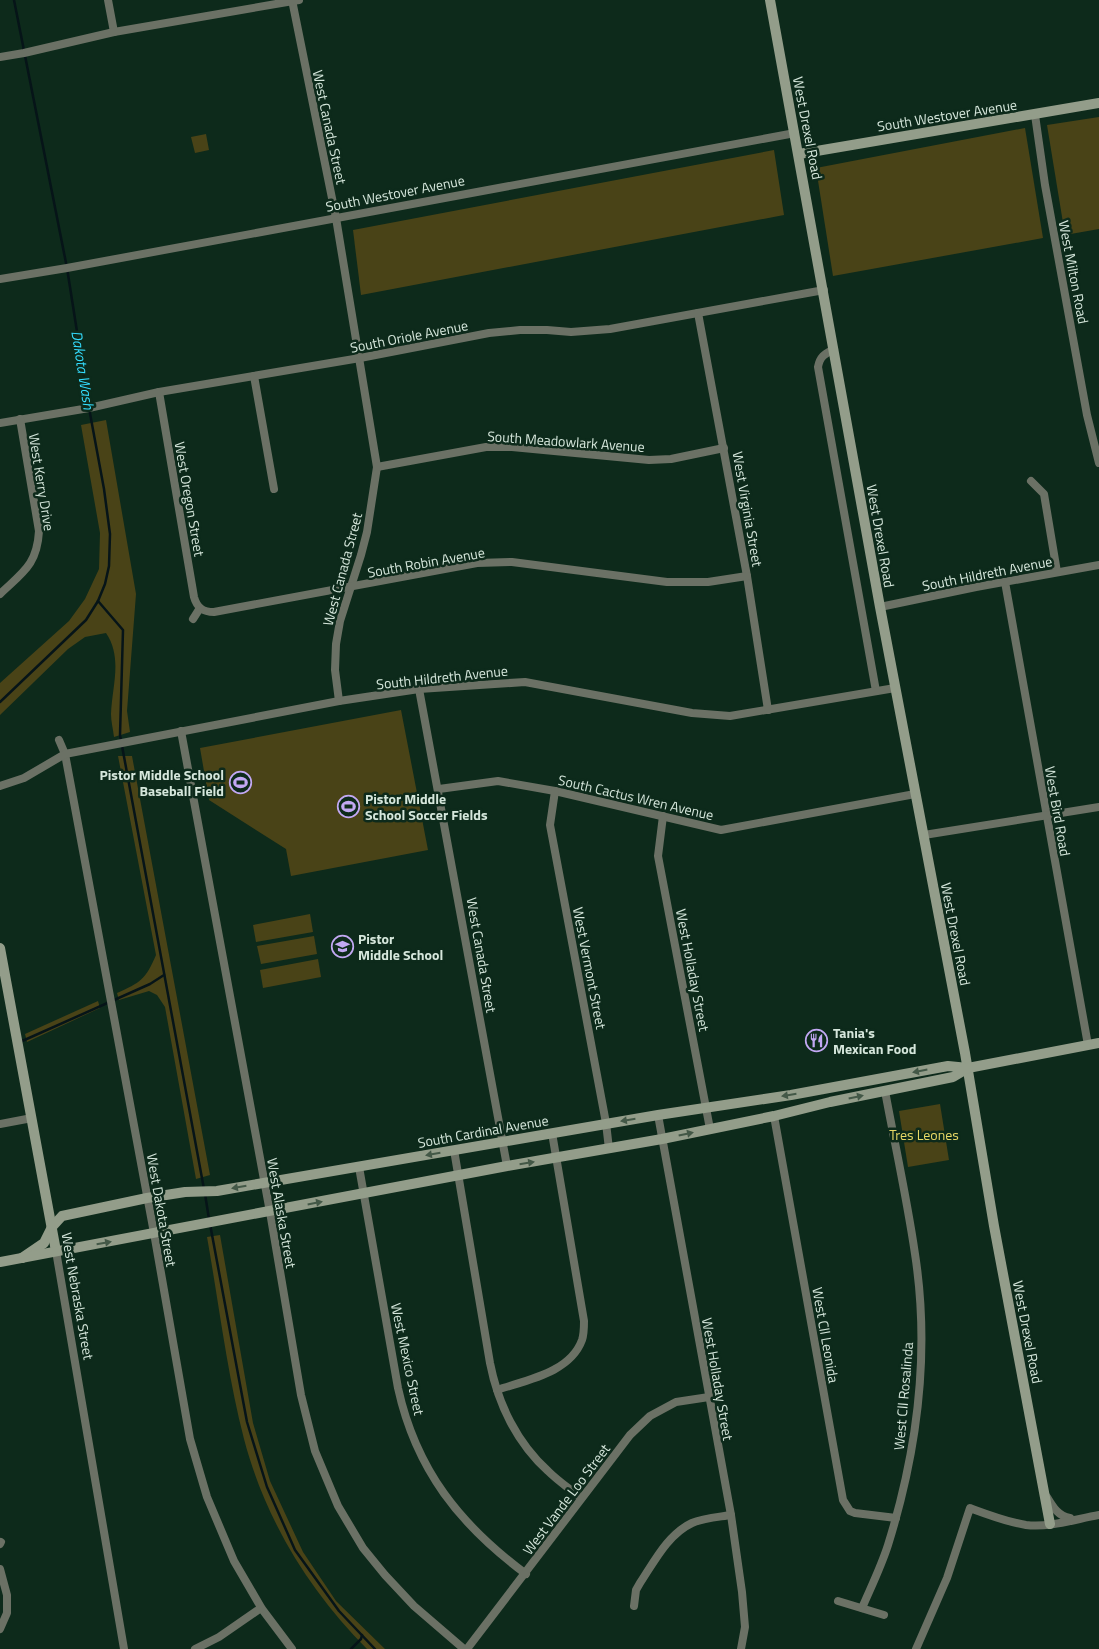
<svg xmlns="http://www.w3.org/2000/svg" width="1099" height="1649" viewBox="0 0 1099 1649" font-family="'Titillium Web',sans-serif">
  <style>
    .green { fill: #494317 }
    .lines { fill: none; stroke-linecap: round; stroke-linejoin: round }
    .stream { stroke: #061418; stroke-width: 2.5 }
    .street { stroke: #6b7165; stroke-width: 8 }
    .secondary { stroke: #939d8a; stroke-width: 10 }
    .oneway { fill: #435847 }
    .labels { text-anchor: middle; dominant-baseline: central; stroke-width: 5; stroke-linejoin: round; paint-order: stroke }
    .street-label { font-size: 14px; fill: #d6e7dc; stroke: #0d2a1b }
    .poi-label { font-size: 14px; font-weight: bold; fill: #d6e7dc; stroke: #0d2a1b; text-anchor: start }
    .park-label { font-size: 14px; fill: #e9d966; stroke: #0d2a1b }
    .water-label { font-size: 15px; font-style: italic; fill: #34dcfd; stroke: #0d2a1b }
  </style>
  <rect width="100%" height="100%" fill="#0d2a1b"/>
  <g class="green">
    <polygon points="1099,117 1099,229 1065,235 1047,125"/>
    <polygon points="1025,128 1043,238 833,276 816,168"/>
    <polygon points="206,134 209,150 195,153 191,137"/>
    <polygon points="774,150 784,215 361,295 353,230"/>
    <path d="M106 420 136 594 127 711 130 732 114 737C113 729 111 721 111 714 112 686 123 658 106 633L85 637 68 649 0 715V683L69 621 85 599 99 569 100 533 81 425Z"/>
    <polygon points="401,710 428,850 291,876 286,849 209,800 200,748"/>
    <path d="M118 756H132L210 1175 196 1179 165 1007 157 995 149 991 119 1000 117 993C140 983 146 979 156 955Z"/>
    <polygon points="310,914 313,932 256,942 253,925"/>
    <polygon points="314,936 317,954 261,964 257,946"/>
    <polygon points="318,959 321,977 263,988 260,970"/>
    <polygon points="98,1001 100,1008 27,1042 25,1034"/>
    <polygon points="940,1104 949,1160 908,1167 899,1111"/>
    <path d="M220 1235 253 1423 270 1481 303 1552 336 1601 385 1649H367C309 1591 265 1519 244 1439 227 1373 219 1304 207 1237Z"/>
  </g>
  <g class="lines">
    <g class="stream">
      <polyline points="98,601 123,630 120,735 204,1189"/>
      <polyline points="0,702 86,620 98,601 105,584 109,566 110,534 104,489 89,408 67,268 14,0"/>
      <polyline points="20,1042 150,984 164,975"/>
      <polyline points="205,1194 209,1219"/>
      <polyline points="210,1224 247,1422 267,1487 295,1550 339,1611 375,1649"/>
      <polyline points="351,1649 361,1639 362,1635"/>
    </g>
    <g class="street">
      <polyline points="108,0 114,32"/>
      <polyline points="292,0 336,218 377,467 367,532 361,555 340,621 336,644 335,670 339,701"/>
      <polyline points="0,57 24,53 114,32 299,0"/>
      <polyline points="1035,115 1045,185 1087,415 1099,463"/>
      <polyline points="0,279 67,268 795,133"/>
      <polyline points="698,313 747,576 768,710"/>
      <path d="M834 349C825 354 820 356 818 367L876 691"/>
      <polyline points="254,376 274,489"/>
      <path d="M159 392 194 597C197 608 203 612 214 612L477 563 512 562 667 582H708L747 576"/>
      <polyline points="0,423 89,408 159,392 360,358 489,333 520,330 547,330 571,332 610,329 824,290"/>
      <polyline points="377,467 486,447 512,447 649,460 671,459 724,448"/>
      <polyline points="1031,481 1044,494 1057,572"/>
      <polyline points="1005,582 1088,1045"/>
      <path d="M0 594C23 572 37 565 39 531L20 419"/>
      <polyline points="880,607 976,587 1099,565"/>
      <polyline points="193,619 200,608"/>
      <polyline points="419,689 507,1166"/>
      <polyline points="181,731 270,1212 301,1395 315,1451 338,1506 363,1548 385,1575 414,1606 464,1649"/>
      <polyline points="59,740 65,754 154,1233 190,1439 207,1497 234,1561 262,1609 292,1649"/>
      <polyline points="0,786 24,778 65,754 339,701 419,689 525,682 692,713 730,716 895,688"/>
      <polyline points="439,789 498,781 555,791 721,830 915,794"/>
      <polyline points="555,791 550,825 606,1123 609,1149"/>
      <polyline points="663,816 658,856 710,1129"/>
      <polyline points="924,835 1099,807"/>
      <polyline points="658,1115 731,1515 742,1592 745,1627 741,1649"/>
      <polyline points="774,1116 843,1500 850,1511 855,1513 896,1518"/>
      <polyline points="0,1124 32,1118"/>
      <path d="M454 1150 490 1363C498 1404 517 1443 548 1471 558 1481 570 1489 581 1498"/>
      <path d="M359 1167 398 1388C416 1470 460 1525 526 1574"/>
      <polyline points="56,1251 124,1649"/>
      <path d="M497 1390C526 1380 570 1373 582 1340 584 1334 584 1327 584 1321L552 1133"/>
      <path d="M1047 1497C1053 1507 1058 1516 1070 1518"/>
      <polyline points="0,1544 1,1542"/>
      <polyline points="0,1569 7,1595 7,1613 0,1629"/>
      <polyline points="838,1601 884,1615"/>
      <path d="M634 1606 636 1590 640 1583C654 1562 668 1534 692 1523 703 1518 719 1517 731 1515"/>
      <path d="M862 1608C871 1587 881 1567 888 1545 917 1452 930 1351 915 1254 907 1199 895 1145 885 1091"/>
      <polyline points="195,1649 219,1637 261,1608"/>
      <polyline points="467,1649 630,1435 650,1416 676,1402 709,1397"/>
      <path d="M916 1649 947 1578 970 1508C989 1515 1007 1522 1026 1525 1049 1528 1076 1519 1099 1515"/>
    </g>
    <g class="secondary">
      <polyline points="770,0 880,607 965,1053 994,1226 1050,1524"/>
      <polyline points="799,154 1099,103"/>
      <polyline points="0,948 56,1251"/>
      <polyline points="22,1258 44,1243 52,1227 62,1216 147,1198 185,1192 217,1191 658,1115 791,1095 948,1066 968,1068 1099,1043"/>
      <polyline points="0,1262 507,1166 662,1139 774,1116 830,1102 953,1077 968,1068"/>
    </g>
  </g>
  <defs><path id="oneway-solid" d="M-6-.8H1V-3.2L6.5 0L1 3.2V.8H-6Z" transform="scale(1.25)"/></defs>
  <g class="oneway">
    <use href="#oneway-solid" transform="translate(920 1071) rotate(169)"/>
    <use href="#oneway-solid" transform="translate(789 1095) rotate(171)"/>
    <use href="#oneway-solid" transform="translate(856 1097) rotate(-12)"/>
    <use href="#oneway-solid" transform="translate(628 1120) rotate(171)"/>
    <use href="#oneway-solid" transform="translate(686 1134) rotate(-12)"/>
    <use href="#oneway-solid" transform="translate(433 1154) rotate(170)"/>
    <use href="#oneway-solid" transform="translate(527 1163) rotate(-9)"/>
    <use href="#oneway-solid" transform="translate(239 1187) rotate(170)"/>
    <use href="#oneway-solid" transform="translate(315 1203) rotate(-11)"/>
    <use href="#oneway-solid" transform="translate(104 1243) rotate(-10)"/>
  </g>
  <defs>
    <symbol id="stadium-ring" viewBox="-11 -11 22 22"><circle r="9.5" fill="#0d2a1b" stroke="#c2a8f3" stroke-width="1.5"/><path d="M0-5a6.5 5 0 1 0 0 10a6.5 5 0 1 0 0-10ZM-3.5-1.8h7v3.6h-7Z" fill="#c2a8f3"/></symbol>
    <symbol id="school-ring" viewBox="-11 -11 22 22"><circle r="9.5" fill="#0d2a1b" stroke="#c2a8f3" stroke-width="1.5"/><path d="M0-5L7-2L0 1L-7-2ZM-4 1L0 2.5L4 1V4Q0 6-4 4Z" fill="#c2a8f3"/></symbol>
    <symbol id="restaurant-ring" viewBox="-11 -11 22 22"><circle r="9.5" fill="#0d2a1b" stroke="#c2a8f3" stroke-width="1.5"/><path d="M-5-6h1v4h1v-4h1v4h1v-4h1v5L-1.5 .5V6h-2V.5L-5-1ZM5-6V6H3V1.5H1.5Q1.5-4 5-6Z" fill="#c2a8f3"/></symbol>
  </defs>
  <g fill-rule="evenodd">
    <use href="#stadium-ring" x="228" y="770" width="25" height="25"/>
    <use href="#stadium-ring" x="336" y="794" width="25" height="25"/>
    <use href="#school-ring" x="330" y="934" width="25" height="25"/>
    <use href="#restaurant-ring" x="804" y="1028" width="25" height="25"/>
  </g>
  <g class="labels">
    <g class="street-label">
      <text transform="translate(947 115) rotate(-9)">South Westover Avenue</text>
      <text transform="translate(330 127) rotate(78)">West Canada Street</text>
      <text transform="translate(808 128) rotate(79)">West Drexel Road</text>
      <text transform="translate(395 193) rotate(-11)">South Westover Avenue</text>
      <text transform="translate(1074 272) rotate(79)">West Milton Road</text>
      <text transform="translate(409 336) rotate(-11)">South Oriole Avenue</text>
      <text transform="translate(566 441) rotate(4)">South Meadowlark Avenue</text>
      <text transform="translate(42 482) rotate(81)">West Kerry Drive</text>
      <text transform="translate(190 499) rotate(80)">West Oregon Street</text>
      <text transform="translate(748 509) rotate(80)">West Virginia Street</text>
      <text transform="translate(881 536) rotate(80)">West Drexel Road</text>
      <text transform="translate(426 562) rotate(-10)">South Robin Avenue</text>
      <text transform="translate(342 569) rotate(-75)">West Canada Street</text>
      <text transform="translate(987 573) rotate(-11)">South Hildreth Avenue</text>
      <text transform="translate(442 677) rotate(-6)">South Hildreth Avenue</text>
      <text transform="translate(636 797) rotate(13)">South Cactus Wren Avenue</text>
      <text transform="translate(1058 811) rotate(80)">West Bird Road</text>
      <text transform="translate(956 934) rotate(79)">West Drexel Road</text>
      <text transform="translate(482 955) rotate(80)">West Canada Street</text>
      <text transform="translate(590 968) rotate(79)">West Vermont Street</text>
      <text transform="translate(693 970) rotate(79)">West Holladay Street</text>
      <text transform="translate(483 1131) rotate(-10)">South Cardinal Avenue</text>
      <text transform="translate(162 1210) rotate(80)">West Dakota Street</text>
      <text transform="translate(282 1213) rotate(80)">West Alaska Street</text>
      <text transform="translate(78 1296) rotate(80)">West Nebraska Street</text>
      <text transform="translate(1028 1332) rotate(79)">West Drexel Road</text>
      <text transform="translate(826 1335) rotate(80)">West Cll Leonida</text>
      <text transform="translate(408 1359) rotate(78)">West Mexico Street</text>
      <text transform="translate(718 1379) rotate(80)">West Holladay Street</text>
      <text transform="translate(903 1396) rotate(-85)">West Cll Rosalinda</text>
      <text transform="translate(566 1499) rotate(-53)">West Vande Loo Street</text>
    </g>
    <g class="poi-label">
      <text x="224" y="774" text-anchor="end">Pistor Middle School<tspan x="224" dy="16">Baseball Field</tspan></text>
      <text x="365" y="798">Pistor Middle<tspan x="365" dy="16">School Soccer Fields</tspan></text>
      <text x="358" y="938">Pistor<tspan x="358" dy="16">Middle School</tspan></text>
      <text x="833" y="1032">Tania's<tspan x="833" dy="16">Mexican Food</tspan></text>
    </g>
    <g class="park-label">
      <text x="924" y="1134">Tres Leones</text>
    </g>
    <g class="water-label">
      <text transform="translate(83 370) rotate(81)">Dakota Wash</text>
    </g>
  </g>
</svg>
